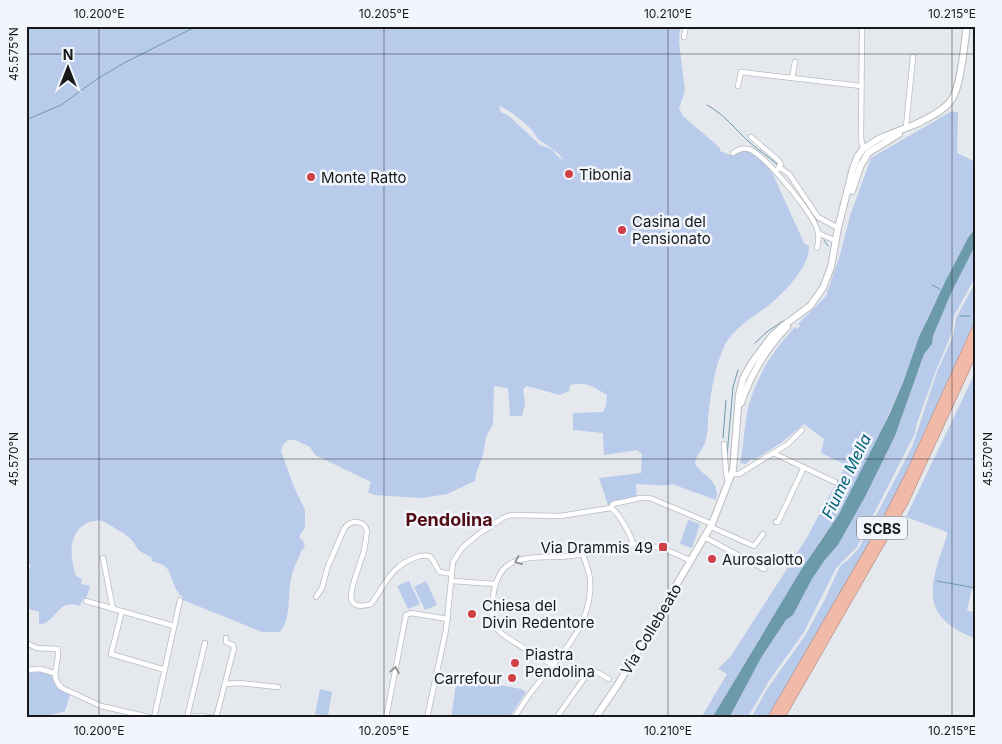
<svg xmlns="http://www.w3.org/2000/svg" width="1002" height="744" viewBox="0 0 1002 744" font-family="Inter,sans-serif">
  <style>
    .green { fill: #b8cbea; fill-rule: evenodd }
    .water { fill: #6d9aaa }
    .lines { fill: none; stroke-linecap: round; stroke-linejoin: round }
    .stream { stroke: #6d9aaa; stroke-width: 1 }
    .street-casing { stroke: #b9bcc2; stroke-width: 6 }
    .secondary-casing { stroke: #b9bcc2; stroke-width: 8 }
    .highway-casing { stroke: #a58176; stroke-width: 9 }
    .street { stroke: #fff; stroke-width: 4.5 }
    .secondary { stroke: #fff; stroke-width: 6 }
    .highway { stroke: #f1baa8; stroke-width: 8 }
    .oneway { stroke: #979798 }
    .ticks { fill: none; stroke: #17181a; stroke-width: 1; stroke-opacity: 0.45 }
    .poi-dot { fill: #d04048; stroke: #f2f5fb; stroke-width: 2 }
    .labels { text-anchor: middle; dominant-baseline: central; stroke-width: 5; stroke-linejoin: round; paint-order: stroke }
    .shield { fill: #f2f5fb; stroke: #595a5e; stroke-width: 1 }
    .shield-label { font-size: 14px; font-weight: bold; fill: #17181a }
    .poi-label { font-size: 15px; fill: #17181a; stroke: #f2f5fb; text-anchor: start }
    .street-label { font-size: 15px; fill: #17181a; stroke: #f2f5fb }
    .water-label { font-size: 16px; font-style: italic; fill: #006177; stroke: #f2f5fb }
    .quarter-label { font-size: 18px; font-weight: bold; fill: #510b12; stroke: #f2f5fb }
    .neatline { fill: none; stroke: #17181a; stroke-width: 2 }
    .ticks-label { font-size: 12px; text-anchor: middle; fill: #17181a }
  </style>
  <rect width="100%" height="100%" fill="#e5e8ed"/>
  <g class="green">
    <path d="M26 26H680L679 42 685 91 679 108 683 116 720 148V151L730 155 739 151 747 150 766 163 770 168 804 243 809 246C810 266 784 293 769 305 754 317 731 329 723 349 714 370 711 393 708 416 708 423 708 431 706 439 705 446 695 458 695 462 696 473 722 479 716 500L672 484C666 487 644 484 636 484L637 500 608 505 599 478 641 473 642 454 637 450 604 455 603 433 573 430V413L603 412 606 406 607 395C594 387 587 381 570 385L569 391 560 395 527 386 523 389 525 404 522 416H510L508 388 494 386 493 424 486 437 483 455 476 474 475 481 447 494 422 498 374 495 368 492 371 482 315 455 310 447 295 440H288L283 445 281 451 294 487 305 510V527L299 537 303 541 305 547C301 550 301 552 299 557 296 565 292 570 291 579 287 598 292 616 280 632H262L183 600V597C171 589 173 570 163 565 160 563 155 562 151 561L152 558 138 550C134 540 126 534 116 529 112 526 107 523 102 521 97 520 92 521 87 523 67 533 70 559 76 576L82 579 81 584 90 586 86 599 83 598 80 606C56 598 59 621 39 625V612L26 608V576L31 565 26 560ZM499 106C510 110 522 121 531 129 534 132 535 136 538 139 548 146 558 151 564 161L556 155 553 150 540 145 509 116 501 112Z"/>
    <path d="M952 111 958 113 957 153 976 162V227L961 251 927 319 904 380 874 446 839 514 816 547 759 639 712 718H701L727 674 718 669 731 656 806 539 846 465 821 453 824 439 804 424 781 443 754 460 751 459 746 464 740 463C744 445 744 426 748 408 756 377 773 350 795 327L797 329 800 326 798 324 826 296 840 255 850 216 871 158Z"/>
    <polygon points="976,244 976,276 954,316 951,335 935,373 917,423 915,433 857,547 836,568 804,632 769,681 747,718 729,718 761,658 786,620 793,615 812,579 824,561 838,545 865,497 895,436 924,354 932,344 933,336 952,290"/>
    <polygon points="976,281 976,320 913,458 879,527 767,718 751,718 767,689 805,636 826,597 840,566 850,558 859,548 912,447 937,372 953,336 956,318"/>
    <path d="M976 371V589H972L967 610 976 613V639C917 616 930 585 947 536V532L906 517Z"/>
    <polygon points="688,520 700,524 692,548 680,544"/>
    <polygon points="409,581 420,604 408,609 397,586"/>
    <polygon points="426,581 437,605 425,610 414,587"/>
    <polygon points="40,670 51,675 57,688 70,695 65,711 42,718 26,718 26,672"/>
    <polygon points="457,677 521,689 526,692 509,718 451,718"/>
    <polygon points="320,689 332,692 328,716 315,714"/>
  </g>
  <polygon class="water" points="976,227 976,244 952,291 933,336 932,344 924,354 895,436 865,497 838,545 824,561 812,579 793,615 786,620 761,658 729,718 712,718 801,570 839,514 889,415 904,380 919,337 945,282 968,238"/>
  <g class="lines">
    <g class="stream">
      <path d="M707 105C725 115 735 129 749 142 758 150 769 157 778 165"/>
      <polyline points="26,120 61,105 97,79 124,63 197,26"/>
      <polyline points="816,220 820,231"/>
      <polyline points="824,240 828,246"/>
      <polyline points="932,285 940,289"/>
      <polyline points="960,316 970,316"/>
      <polyline points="755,343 768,331 783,321"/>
      <polyline points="723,438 726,400"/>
      <polyline points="727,456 733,387 738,370"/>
      <polyline points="937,581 976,588"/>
    </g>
    <defs>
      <g id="street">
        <polyline points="862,26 861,138 863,149"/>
        <polyline points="684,37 686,26"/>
        <polyline points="792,78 795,62"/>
        <polyline points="738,86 741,72 861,86"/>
        <polyline points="906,127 913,57"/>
        <polyline points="751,137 778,160 781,164 778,169"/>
        <path d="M733 153C739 149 745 147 751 150 767 158 816 216 818 233 819 237 818 244 817 248"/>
        <polyline points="779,167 789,174 818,217 838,228"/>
        <polyline points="818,233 836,241"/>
        <polyline points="724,444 726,472 728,481"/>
        <polyline points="773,453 835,482"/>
        <polyline points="731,474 739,474 788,444 802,430"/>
        <polyline points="611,508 613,504 640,498 650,498 712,524"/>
        <polyline points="776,522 778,522 804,467"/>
        <polyline points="711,527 754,546 763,534"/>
        <polyline points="706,538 764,569"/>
        <polyline points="103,558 113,609"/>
        <polyline points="452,581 495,584"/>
        <path d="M316 597 322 588 328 566 344 529C350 520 364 519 367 531 366 542 364 553 360 563 356 578 337 614 371 604 386 584 390 566 417 557 420 556 425 555 429 556 434 559 436 568 440 572L452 574"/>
        <polyline points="86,601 174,626"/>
        <polyline points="122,611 111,654 165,670"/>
        <path d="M26 643 37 648 57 649 58 651C59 665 49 677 62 688L101 706 153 718"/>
        <path d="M553 666C538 654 509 642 498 630 490 620 492 609 493 598 498 548 534 560 569 556 590 554 611 547 633 544 654 544 673 552 691 561"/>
        <polyline points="26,670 40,669 54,673"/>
        <polyline points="226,684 239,683 278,687"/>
        <polyline points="187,717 201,716 216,718"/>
        <polyline points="188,717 188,713 205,643"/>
        <polyline points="154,718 180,600"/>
        <polyline points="216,718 234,648 233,645 226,642 226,638"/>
        <polyline points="386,718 406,615 411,613 448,619"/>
        <path d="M427 718 446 630 453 562 462 548 480 533 503 518 511 515 560 516 611 508C619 513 631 535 633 544"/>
        <path d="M514 718C519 710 524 702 529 695 554 661 594 627 590 579 589 571 585 562 583 554"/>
        <polyline points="556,718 591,669 609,679"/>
      </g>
      <g id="secondary">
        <path d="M916 124C928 118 944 111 952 99 961 86 964 44 967 26"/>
        <polyline points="852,191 860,167 868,153 899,134"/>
        <path d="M741 403C751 373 766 349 787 327"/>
        <polyline points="595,718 617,686 712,524 733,470 739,395 743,379 751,364 771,337 783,326 810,306 823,288 831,267 838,228 853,168 858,156 863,149 880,138 919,123"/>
      </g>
      <g id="highway">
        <polyline points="772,718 884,525 911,472 976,329"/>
        <polyline points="780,718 904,502 976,346"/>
      </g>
    </defs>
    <use href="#street" class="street-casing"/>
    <use href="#secondary" class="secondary-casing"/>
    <use href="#highway" class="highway-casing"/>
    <use href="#street" class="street"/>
    <use href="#secondary" class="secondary"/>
    <use href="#highway" class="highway"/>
  </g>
  <defs><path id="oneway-chevron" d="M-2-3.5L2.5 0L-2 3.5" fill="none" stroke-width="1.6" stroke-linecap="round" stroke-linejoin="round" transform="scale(1.25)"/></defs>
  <g class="oneway">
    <use href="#oneway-chevron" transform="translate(518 561) rotate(156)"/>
    <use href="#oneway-chevron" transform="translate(395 670) rotate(-79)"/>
  </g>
  <path class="ticks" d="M99 26V718M384 26V718M668 26V718M952 26V718M26 54H976M26 459H976"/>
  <g class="poi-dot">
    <circle cx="569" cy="174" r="5"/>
    <circle cx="311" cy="177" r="5"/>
    <circle cx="622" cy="230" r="5"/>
    <rect x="658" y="542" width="10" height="10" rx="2.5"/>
    <circle cx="712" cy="559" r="5"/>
    <circle cx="472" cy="614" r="5"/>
    <circle cx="515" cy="663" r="5"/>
    <circle cx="512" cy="678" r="5"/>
  </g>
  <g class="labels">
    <rect class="shield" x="857" y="516.5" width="50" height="23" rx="4"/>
    <g class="shield-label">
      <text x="882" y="528">SCBS</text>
    </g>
    <g class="poi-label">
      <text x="579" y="174">Tibonia</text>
      <text x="321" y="177">Monte Ratto</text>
      <text x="632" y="221">Casina del<tspan x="632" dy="17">Pensionato</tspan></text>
      <text x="653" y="547" text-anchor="end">Via Drammis 49</text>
      <text x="722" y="559">Aurosalotto</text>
      <text x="482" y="605">Chiesa del<tspan x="482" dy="17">Divin Redentore</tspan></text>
      <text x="525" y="654">Piastra<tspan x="525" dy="17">Pendolina</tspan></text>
      <text x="502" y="678" text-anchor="end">Carrefour</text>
    </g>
    <g class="street-label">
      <text transform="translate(651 629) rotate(-59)">Via Collebeato</text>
    </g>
    <g class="water-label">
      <text transform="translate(846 476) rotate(-64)">Fiume Mella</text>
    </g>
    <g class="quarter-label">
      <text x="449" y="519">Pendolina</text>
    </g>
  </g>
  <rect width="1002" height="744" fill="none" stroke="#f2f5fb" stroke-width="55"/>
  <g transform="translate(68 68)" stroke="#f2f5fb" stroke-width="4" paint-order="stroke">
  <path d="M0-4L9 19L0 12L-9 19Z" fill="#17181a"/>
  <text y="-8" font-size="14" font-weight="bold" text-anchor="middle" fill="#17181a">N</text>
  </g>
  <rect x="28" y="28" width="946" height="688" class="neatline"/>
  <g class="ticks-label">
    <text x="99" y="18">10.200°E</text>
    <text x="384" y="18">10.205°E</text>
    <text x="668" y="18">10.210°E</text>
    <text x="952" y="18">10.215°E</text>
    <text transform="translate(14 54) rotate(-90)" y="4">45.575°N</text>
    <text transform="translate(14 459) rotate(-90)" y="4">45.570°N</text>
    <text transform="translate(988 459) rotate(-90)" y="4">45.570°N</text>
    <text x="99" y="735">10.200°E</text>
    <text x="384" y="735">10.205°E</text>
    <text x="668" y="735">10.210°E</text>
    <text x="952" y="735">10.215°E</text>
  </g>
</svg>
